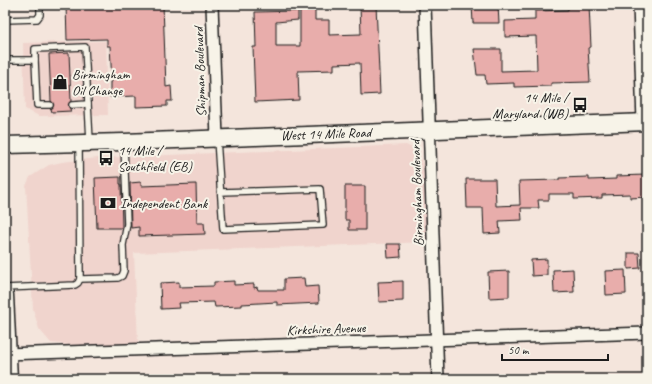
<svg xmlns="http://www.w3.org/2000/svg" width="652" height="384" viewBox="0 0 652 384" font-family="Caveat,sans-serif">
  <style>
    .built { fill: #f0d4cd }
    .building { fill: #e8adab; stroke: #1c1c1c }
    .lines { fill: none; stroke-linecap: round; stroke-linejoin: round }
    .lane-casing { stroke: #1c1c1c; stroke-width: 8 }
    .street-casing { stroke: #1c1c1c; stroke-width: 14 }
    .secondary-casing { stroke: #1c1c1c; stroke-width: 19 }
    .lane { stroke: #f7f3e8; stroke-width: 5.5 }
    .street { stroke: #f7f3e8; stroke-width: 11 }
    .secondary { stroke: #f7f3e8; stroke-width: 16 }
    .labels { text-anchor: middle; dominant-baseline: central; stroke-width: 4; stroke-linejoin: round; paint-order: stroke }
    .street-label { font-size: 14px; fill: #1c1c1c; stroke: #f7f3e8 }
    .poi-label { font-size: 14px; fill: #1c1c1c; stroke: #f7f3e8; text-anchor: start }
  </style>
  <rect width="100%" height="100%" fill="#f4e5dc"/>
  <filter id="ink" filterUnits="userSpaceOnUse"><feTurbulence type="fractalNoise" baseFrequency=".025" numOctaves="2"/><feDisplacementMap in="SourceGraphic" scale="8" xChannelSelector="R" yChannelSelector="G"/><feConvolveMatrix kernelMatrix="1 2 1 2 8 2 1 2 1" color-interpolation-filters="sRGB"/></filter>
  <g filter="url(#ink)">
    <g class="built">
      <polygon points="106,41 108,115 39,116 25,109 23,43"/>
      <polygon points="406,145 417,150 423,164 428,242 134,253 138,343 78,346 51,343 39,329 33,309 26,186 30,177 49,165 62,162 98,158"/>
    </g>
    <g class="building">
      <polygon points="66,5 163,5 166,87 171,86 172,101 167,101 167,106 136,107 136,96 110,97 110,82 112,82 110,46 107,46 107,39 67,40"/>
      <polygon points="300,5 315,5 315,20 329,20 329,35 361,34 360,5 376,5 380,94 361,95 360,63 334,64 334,70 298,71 299,100 255,102 253,47 256,47 255,12 298,11 298,20 276,22 276,46 300,46"/>
      <polygon points="472,5 498,6 499,23 473,23"/>
      <polygon points="568,5 589,5 591,47 588,48 590,82 551,83 551,86 514,87 514,83 486,84 485,75 477,75 474,49 501,49 501,71 537,70 536,36 505,37 505,21 535,20 535,11 568,10"/>
      <polygon points="69,53 71,101 68,105 71,111 52,112 51,109 54,105 51,101 49,54"/>
      <polygon points="645,175 645,179 647,178 647,197 630,198 630,194 602,195 602,198 574,199 574,194 549,194 549,200 538,200 539,208 521,208 522,220 499,221 500,233 484,234 483,208 467,208 466,179 495,179 496,206 520,205 519,181 559,180 559,178 589,177 589,180 616,179 616,176"/>
      <polygon points="120,177 120,184 121,184 122,228 97,228 95,178"/>
      <polygon points="141,182 141,186 196,184 197,223 204,223 205,234 139,236 139,227 131,228 130,183"/>
      <polygon points="345,186 365,186 365,230 349,230 349,220 345,220"/>
      <polygon points="387,244 400,244 401,257 388,258"/>
      <polygon points="628,253 639,253 640,268 628,269"/>
      <polygon points="547,259 547,275 532,276 531,260"/>
      <polygon points="573,269 574,292 554,293 553,270"/>
      <polygon points="625,270 626,294 606,295 605,271"/>
      <polygon points="509,271 509,297 489,298 488,272"/>
      <polygon points="304,278 305,287 318,286 319,303 277,305 277,302 242,304 242,306 215,307 214,302 179,303 180,308 161,309 160,283 179,282 179,287 214,286 214,282 234,281 234,285 254,284 254,288 257,287 258,290 284,290 284,279"/>
      <polygon points="403,281 403,301 379,302 378,282"/>
    </g>
    <g class="lines">
      <defs>
        <g id="lane">
          <polyline points="5,20 37,19 40,15 40,5"/>
          <polyline points="5,60 35,60 35,49 85,47 90,141"/>
          <polyline points="35,60 37,105 50,105"/>
          <polyline points="72,105 88,104"/>
          <polyline points="217,139 223,229 323,225 320,189 221,192"/>
          <polyline points="80,279 118,278 122,276 124,271 123,245 127,224 124,144"/>
          <polyline points="5,288 75,285 78,283 80,279 79,144"/>
        </g>
        <g id="street">
          <polyline points="212,5 217,138"/>
          <polyline points="425,5 438,379"/>
          <polyline points="639,5 643,122"/>
          <polyline points="5,354 647,333"/>
        </g>
        <g id="secondary">
          <polyline points="5,145 124,142 647,122"/>
          <polyline points="5,295 9,379"/>
        </g>
      </defs>
      <use href="#lane" class="lane-casing"/>
      <use href="#street" class="street-casing"/>
      <use href="#secondary" class="secondary-casing"/>
      <use href="#lane" class="lane"/>
      <use href="#street" class="street"/>
      <use href="#secondary" class="secondary"/>
    </g>
  </g>
  <defs>
    <symbol id="shop-bare" viewBox="-9 -9 18 18"><path d="M-5-2.5h2.3a2.7 3.5 0 0 1 5.4 0H5L5.5 6h-11ZM-1.5-2.5h3a1.5 2.3 0 0 0-3 0Z" fill="#1c1c1c" stroke="#f7f3e8" stroke-width="2.5" paint-order="stroke"/></symbol>
    <symbol id="bus-bare" viewBox="-9 -9 18 18"><path d="M-5-6H5V4H4V6H2V4H-2V6H-4V4H-5ZM-3.5-4V0h7V-4ZM-3.5 1.2v1.5H-2V1.2ZM2 1.2v1.5H3.5V1.2Z" fill="#1c1c1c" stroke="#f7f3e8" stroke-width="2.5" paint-order="stroke"/></symbol>
    <symbol id="bank-bare" viewBox="-9 -9 18 18"><path d="M-6-4H6V4H-6ZM0-2.3a2.3 2.3 0 1 0 0 4.6a2.3 2.3 0 1 0 0-4.6Z" fill="#1c1c1c" stroke="#f7f3e8" stroke-width="2.5" paint-order="stroke"/></symbol>
  </defs>
  <g fill-rule="evenodd">
    <use href="#shop-bare" x="49" y="71" width="22" height="22"/>
    <use href="#bus-bare" x="569" y="94" width="22" height="22"/>
    <use href="#bus-bare" x="95" y="147" width="22" height="22"/>
    <use href="#bank-bare" x="97" y="192" width="22" height="22"/>
  </g>
  <g class="labels">
    <g class="street-label">
      <text transform="translate(200 72) rotate(-92)">Shipman Boulevard</text>
      <text transform="translate(326 134) rotate(-2)">West 14 Mile Road</text>
      <text transform="translate(417 193) rotate(-92)">Birmingham Boulevard</text>
      <text transform="translate(326 329) rotate(-2)">Kirkshire Avenue</text>
    </g>
    <g class="poi-label">
      <text x="72" y="74">Birmingham<tspan x="72" dy="16">Oil Change</tspan></text>
      <text x="568" y="97" text-anchor="end">14 Mile /<tspan x="568" dy="16">Maryland (WB)</tspan></text>
      <text x="118" y="150">14 Mile /<tspan x="118" dy="16">Southfield (EB)</tspan></text>
      <text x="120" y="203">Independent Bank</text>
    </g>
  </g>
  <rect width="652" height="384" fill="none" stroke="#f7f3e8" stroke-width="20"/>
  <rect x="10" y="10" width="632" height="364" fill="none" stroke="#1c1c1c" stroke-width="1.5" filter="url(#ink)"/>
  <path d="M502 354v6h106v-6" fill="none" stroke="#1c1c1c" stroke-width="2"/>
  <text x="508" y="354" font-size="12" fill="#1c1c1c" stroke="#f7f3e8" stroke-width="3" paint-order="stroke">50 m</text>
</svg>
